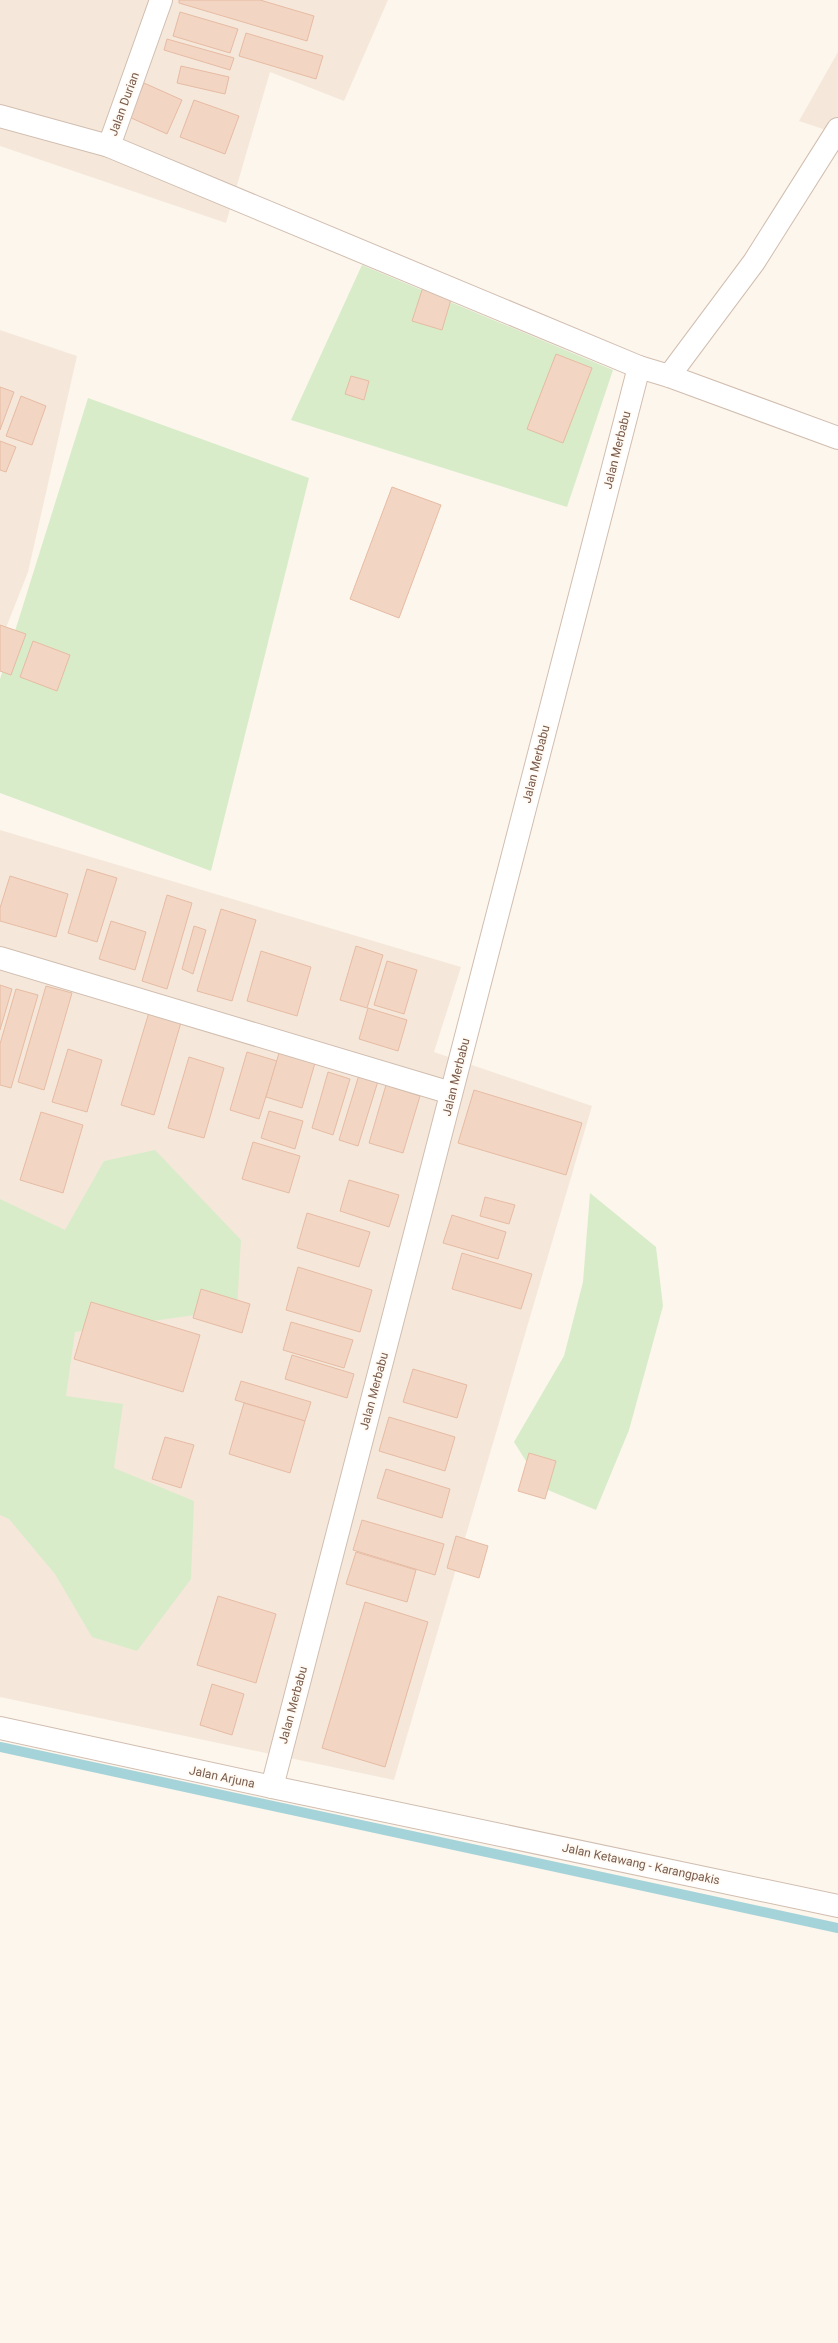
<svg xmlns="http://www.w3.org/2000/svg" width="838" height="2343" viewBox="0 0 838 2343" font-family="Roboto,sans-serif">
  <style>
    .residential { fill: #f5e8da }
    .green { fill: #d8ecc9 }
    .lines { fill: none; stroke-linecap: round; stroke-linejoin: round }
    .stream { stroke: #a5d3da; stroke-width: 10 }
    .building { fill: #f3d5c3; stroke: #e6bba3 }
    .minor-casing { stroke: #d1beb0; stroke-width: 24 }
    .tertiary-casing { stroke: #d1beb0; stroke-width: 24 }
    .minor { stroke: #fff; stroke-width: 22 }
    .tertiary { stroke: #fff; stroke-width: 22 }
    .labels { text-anchor: middle; dominant-baseline: central; stroke-width: 3.5; stroke-linejoin: round; paint-order: stroke }
    .street-label { font-size: 12px; fill: #7a5c4d; stroke: #fffaf3 }
  </style>
  <rect width="100%" height="100%" fill="#fdf6ec"/>
  <g class="residential">
    <polygon points="0,0 388,0 344,101 270,72 226,223 0,146"/>
    <polygon points="838,52 838,134 799,121"/>
    <polygon points="0,330 77,356 28,572 0,643"/>
    <polygon points="0,830 461,967 434,1052 592,1106 394,1780 0,1697"/>
  </g>
  <g class="green">
    <polygon points="362,265 613,370 567,507 291,420"/>
    <polygon points="88,398 309,478 211,871 0,793 0,679"/>
    <polygon points="155,1150 241,1240 237,1309 75,1332 66,1396 123,1404 114,1468 194,1501 191,1579 137,1651 92,1637 55,1574 9,1519 0,1515 0,1199 65,1230 104,1161"/>
    <polygon points="590,1193 656,1247 663,1306 629,1430 596,1510 543,1488 514,1442 564,1356 583,1282"/>
  </g>
  <g class="lines">
    <polyline class="stream" points="0,1747 838,1928"/>
  </g>
  <g class="building">
    <polygon points="179,0 260,0 314,16 307,41 179,3"/>
    <polygon points="180,12 238,29 230,53 173,36"/>
    <polygon points="246,33 323,56 316,79 239,56"/>
    <polygon points="167,39 234,58 230,70 164,50"/>
    <polygon points="181,66 229,77 225,94 177,83"/>
    <polygon points="144,83 182,100 167,134 129,117"/>
    <polygon points="194,100 239,116 225,154 180,137"/>
    <polygon points="423,287 452,296 442,330 412,321"/>
    <polygon points="556,354 592,368 563,443 527,429"/>
    <polygon points="351,376 369,381 364,400 345,394"/>
    <polygon points="0,387 14,392 0,430"/>
    <polygon points="21,396 46,406 32,445 6,436"/>
    <polygon points="0,441 16,447 6,472 0,470"/>
    <polygon points="392,487 441,505 399,618 350,599"/>
    <polygon points="0,625 26,634 11,675 0,671"/>
    <polygon points="33,641 70,655 57,691 20,677"/>
    <polygon points="87,869 117,878 97,942 68,933"/>
    <polygon points="10,876 68,894 56,937 0,921 0,908"/>
    <polygon points="167,895 192,903 167,989 142,981"/>
    <polygon points="221,909 256,920 232,1001 197,991"/>
    <polygon points="111,921 146,932 135,970 99,959"/>
    <polygon points="194,926 206,930 193,974 182,969"/>
    <polygon points="356,946 383,955 367,1008 340,1000"/>
    <polygon points="261,951 311,967 297,1016 247,1001"/>
    <polygon points="387,961 417,970 404,1014 374,1005"/>
    <polygon points="0,985 12,989 0,1030"/>
    <polygon points="46,986 72,993 44,1090 18,1082"/>
    <polygon points="16,989 38,995 11,1088 0,1085 0,1044"/>
    <polygon points="368,1008 407,1020 398,1051 359,1039"/>
    <polygon points="150,1009 182,1019 154,1115 121,1105"/>
    <polygon points="68,1049 102,1060 87,1112 52,1102"/>
    <polygon points="247,1052 277,1061 259,1119 230,1110"/>
    <polygon points="279,1053 315,1063 302,1108 266,1097"/>
    <polygon points="189,1057 224,1068 204,1138 168,1128"/>
    <polygon points="328,1072 350,1079 333,1135 312,1128"/>
    <polygon points="359,1075 378,1081 358,1146 339,1140"/>
    <polygon points="386,1085 420,1096 403,1153 369,1143"/>
    <polygon points="474,1090 582,1123 566,1175 458,1143"/>
    <polygon points="269,1111 303,1121 295,1149 261,1138"/>
    <polygon points="41,1112 83,1125 63,1193 20,1180"/>
    <polygon points="253,1142 300,1156 289,1193 242,1179"/>
    <polygon points="349,1180 399,1195 389,1227 340,1211"/>
    <polygon points="485,1197 515,1205 509,1224 480,1216"/>
    <polygon points="307,1213 370,1232 359,1267 297,1248"/>
    <polygon points="452,1215 506,1232 498,1259 443,1243"/>
    <polygon points="462,1253 532,1274 521,1309 452,1289"/>
    <polygon points="298,1267 372,1290 360,1332 286,1310"/>
    <polygon points="201,1289 250,1304 242,1333 193,1318"/>
    <polygon points="91,1302 200,1335 183,1392 74,1359"/>
    <polygon points="291,1322 353,1340 344,1368 283,1350"/>
    <polygon points="292,1355 354,1374 347,1398 285,1379"/>
    <polygon points="413,1369 467,1385 457,1418 403,1402"/>
    <polygon points="241,1381 311,1402 305,1421 235,1400"/>
    <polygon points="244,1403 305,1421 290,1473 229,1454"/>
    <polygon points="389,1417 455,1437 445,1471 379,1451"/>
    <polygon points="165,1437 194,1445 181,1488 152,1479"/>
    <polygon points="529,1453 556,1461 545,1499 518,1491"/>
    <polygon points="386,1469 450,1489 442,1518 377,1498"/>
    <polygon points="362,1520 444,1544 435,1575 353,1550"/>
    <polygon points="456,1536 488,1546 479,1578 447,1568"/>
    <polygon points="356,1552 416,1570 407,1602 346,1584"/>
    <polygon points="218,1596 276,1614 256,1683 197,1665"/>
    <polygon points="365,1602 428,1622 385,1767 322,1748"/>
    <polygon points="212,1684 244,1694 232,1735 200,1725"/>
  </g>
  <g class="lines">
    <defs>
      <g id="minor">
        <polyline points="0,116 109,146 161,0"/>
        <polyline points="109,146 639,367 669,376 838,438"/>
        <polyline points="669,376 754,262 838,129"/>
        <polyline points="0,958 451,1093"/>
        <polyline points="272,1787 639,367"/>
      </g>
      <polyline id="tertiary" points="0,1728 272,1787 838,1906"/>
    </defs>
    <use href="#minor" class="minor-casing"/>
    <use href="#tertiary" class="tertiary-casing"/>
    <use href="#minor" class="minor"/>
    <use href="#tertiary" class="tertiary"/>
  </g>
  <g class="labels">
    <g class="street-label">
      <text transform="translate(124 104) rotate(-70)">Jalan Durian</text>
      <text transform="translate(617 450) rotate(-76)">Jalan Merbabu</text>
      <text transform="translate(536 764) rotate(-76)">Jalan Merbabu</text>
      <text transform="translate(456 1077) rotate(-76)">Jalan Merbabu</text>
      <text transform="translate(374 1391) rotate(-75)">Jalan Merbabu</text>
      <text transform="translate(293 1705) rotate(-75)">Jalan Merbabu</text>
      <text transform="translate(222 1777) rotate(12)">Jalan Arjuna</text>
      <text transform="translate(641 1864) rotate(12)">Jalan Ketawang - Karangpakis</text>
    </g>
  </g>
</svg>
